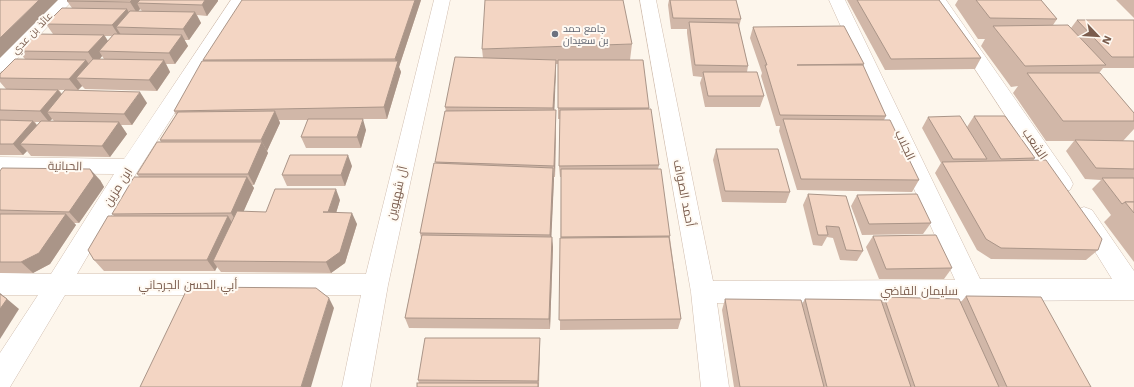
<svg xmlns="http://www.w3.org/2000/svg" width="1134" height="387" viewBox="0 0 1134 387" font-family="'Work Sans',Cairo,sans-serif">
  <style>
    .lines { fill: none; stroke-linecap: round; stroke-linejoin: round }
    .minor-casing { stroke: #d1beb0; stroke-width: 1 }
    .minor { fill: #fff; fill-rule: evenodd }
    .wall { fill: #d1b7a8; fill-rule: evenodd }
    .shaded-wall { fill: #aa9588 }
    .building { fill: #f3d5c3; stroke: #aa9588 }
    .worship-dot { fill: #6b7280; stroke: #fffaf3; stroke-width: 1.5 }
    .labels { text-anchor: middle; dominant-baseline: central; stroke-width: 4; stroke-linejoin: round; paint-order: stroke }
    .far-worship-label { font-size: 10px; fill: #5b616d; stroke: #fffaf3; text-anchor: start }
    .far-street-label { font-size: 10px; fill: #7a5c4d; stroke: #fffaf3 }
    .street-label { font-size: 12px; fill: #7a5c4d; stroke: #fffaf3 }
  </style>
  <rect width="100%" height="100%" fill="#fdf6ec"/>
  <g class="lines">
    <defs>
      <g id="minor">
        <polygon points="56,0 73,0 6,70 0,72 0,56"/>
        <polygon points="231,0 247,0 137,172 77,274 366,274 434,0 450,0 388,285 370,387 342,387 361,295 65,295 10,387 0,387 0,353 38,295 0,295 0,273 51,274 114,174 0,173 0,157 124,159"/>
        <polygon points="640,0 656,0 713,281 955,280 829,0 845,0 980,279 1112,279 1073,216 1076,210 1084,207 1092,210 1134,271 1134,300 717,303 729,387 701,387 691,292"/>
        <polygon points="930,0 946,0 1070,178 1073,184 1070,190 1062,192 1054,190"/>
      </g>
    </defs>
    <use href="#minor" class="minor-casing"/>
    <use href="#minor" class="minor"/>
  </g>
  <g class="wall">
    <polygon points="421,0 399,67 401,72 387,119 357,119 366,130 361,148 306,148 301,137 308,120 279,120 280,123 267,151 268,153 254,185 252,185 254,188 243,212 266,212 340,200 336,213 357,224 345,263 331,273 221,272 217,267 215,271 104,271 94,260 114,216 112,214 139,177 137,174 161,142 160,140 176,115 174,111 203,61 203,60"/>
    <polygon points="669,0 736,0 741,19 739,27 748,66 747,72 764,96 760,107 705,107 700,83 702,77 693,76 687,33 687,29 671,29 668,5"/>
    <polygon points="847,0 939,0 981,58 975,69 885,70"/>
    <polygon points="958,0 1041,0 1057,19 1053,25 1071,28 1077,20 1134,20 1134,68 1103,68 1099,73 1134,113 1134,129 1123,141 1134,141 1134,262 1104,222 1111,215 1092,189 1101,180 1085,179 1066,151 1074,141 1046,141 1013,93 1018,86 1011,87 981,46 985,39 978,39 955,5"/>
    <polygon points="1116,0 1134,0 1134,18"/>
    <path d="M67 1H218L207 16 197 15 201 23 189 40H184L188 46 175 64H166L170 72 157 91 85 89 82 86 78 90H59L62 94 147 103 132 125H121L127 134 110 157 31 156 27 151 23 155H0V89H6L0 82V74L25 59 18 51 53 34 46 24 72 8ZM140 9 142 11H138ZM105 36H112L108 41ZM102 56 104 59H100ZM52 119 54 121H50ZM35 122H40L37 125Z"/>
    <polygon points="753,27 864,64 863,66 886,116 884,120 919,180 912,192 797,190 779,131 780,126 776,126 761,76 762,73 750,38"/>
    <polygon points="632,44 630,60 649,108 649,109 659,165 658,169 670,236 670,238 681,319 678,329 560,330 561,177 560,177 559,166 560,119 558,119 558,64 556,64 554,110 556,110 556,121 555,177 554,177 551,237 553,247 550,329 409,328 405,318 421,238 420,233 436,163 446,111 445,107 483,58 482,49"/>
    <polygon points="974,116 1035,158 1033,161 1098,250 1086,260 991,259 977,250 935,173 941,163 922,128 928,117 967,127"/>
    <polygon points="716,149 790,192 786,203 722,202 713,160"/>
    <polygon points="352,166 345,186 287,186 282,175"/>
    <polygon points="0,171 100,180 104,187 79,223 74,223 76,225 50,264 33,273 0,273"/>
    <polygon points="808,194 863,251 857,261 840,260 833,238 827,237 822,246 813,245 803,205"/>
    <polygon points="857,195 931,223 923,234 862,235 851,206"/>
    <polygon points="873,236 952,268 944,279 879,279 866,247"/>
    <polygon points="966,296 1091,387 734,387 722,310 725,299 802,304 805,299 881,301 884,297 961,302"/>
    <polygon points="540,338 540,348 539,387 417,387 419,383 418,380"/>
  </g>
  <g class="shaded-wall">
    <polygon points="39,0 58,0 0,58 0,38"/>
    <polygon points="132,0 148,0 137,3 140,9 137,13 130,2"/>
    <polygon points="205,0 218,0 218,1 207,16 202,5"/>
    <polygon points="415,0 421,0 399,67 401,72 387,119 384,107 397,65 395,59"/>
    <polygon points="127,9 133,20 116,27 121,35 119,36 112,25"/>
    <polygon points="195,12 201,23 189,40 183,29"/>
    <polygon points="104,35 111,46 99,51 102,56 96,64 88,52"/>
    <polygon points="182,35 188,46 175,64 169,53"/>
    <polygon points="86,60 94,71 76,78 82,86 78,90 69,79"/>
    <polygon points="164,60 170,72 157,91 149,80"/>
    <polygon points="556,60 556,71 554,119 553,108"/>
    <polygon points="58,90 67,101 47,112 52,119 49,122 40,111"/>
    <polygon points="140,92 147,103 132,125 124,114"/>
    <polygon points="556,110 556,121 555,177 554,166"/>
    <polygon points="275,111 280,123 267,151 261,140"/>
    <polygon points="363,119 366,130 361,148 357,137"/>
    <polygon points="33,121 43,132 20,144 27,151 23,155 13,144"/>
    <polygon points="119,122 127,134 110,157 102,146"/>
    <polygon points="262,142 268,153 254,185 248,174"/>
    <polygon points="348,155 352,166 345,186 341,175"/>
    <polygon points="553,168 554,179 551,246 550,235"/>
    <polygon points="90,169 100,180 104,187 79,223 69,212"/>
    <polygon points="247,177 254,188 238,224 231,213"/>
    <polygon points="336,189 340,200 333,223 328,212"/>
    <polygon points="352,213 357,224 345,263 331,273 326,262"/>
    <polygon points="66,214 76,225 50,264 33,273 21,262"/>
    <polygon points="228,216 235,227 213,261 217,267 215,271 207,260"/>
    <polygon points="552,237 553,247 550,329 549,319"/>
    <polygon points="0,293 19,309 0,339"/>
    <polygon points="329,298 334,308 311,387 301,387"/>
    <polygon points="540,338 540,348 538,387 538,381"/>
  </g>
  <g class="building">
    <polygon points="0,0 39,0 0,38"/>
    <polygon points="68,0 132,0 130,2 67,1"/>
    <polygon points="140,0 205,0 202,5 137,3"/>
    <polygon points="242,0 415,0 395,59 203,60"/>
    <polygon points="485,0 623,0 632,44 482,49"/>
    <polygon points="670,0 736,0 741,19 673,18"/>
    <polygon points="857,0 939,0 981,58 891,59"/>
    <polygon points="976,0 1041,0 1057,19 990,18"/>
    <polygon points="62,8 127,9 112,25 46,24"/>
    <polygon points="130,11 195,12 183,29 116,27"/>
    <polygon points="1077,20 1134,20 1134,57 1112,57"/>
    <polygon points="689,22 738,23 748,66 695,65"/>
    <polygon points="1068,25 1106,65 1025,66 993,26"/>
    <polygon points="844,26 864,64 797,65 863,65 886,116 780,115 765,65 767,65 753,27"/>
    <polygon points="36,34 104,35 88,52 18,51"/>
    <polygon points="114,34 182,35 169,53 99,51"/>
    <polygon points="455,57 556,60 553,108 445,107"/>
    <polygon points="15,59 86,60 69,79 0,78 0,74"/>
    <polygon points="93,59 164,60 149,80 76,78"/>
    <polygon points="558,60 643,60 649,108 558,108"/>
    <polygon points="202,61 398,61 384,107 174,111"/>
    <polygon points="703,72 757,72 764,96 708,96"/>
    <polygon points="1027,73 1100,73 1134,113 1134,121 1063,121"/>
    <polygon points="0,89 58,90 40,111 0,110"/>
    <polygon points="65,90 140,92 124,114 47,112"/>
    <polygon points="651,109 659,165 559,166 560,110"/>
    <polygon points="556,110 554,166 435,162 445,111"/>
    <polygon points="275,111 261,140 160,140 178,112"/>
    <polygon points="960,116 987,159 953,159 928,117"/>
    <polygon points="974,116 1005,116 1035,158 1001,159"/>
    <polygon points="308,119 363,119 357,137 301,137"/>
    <polygon points="783,119 890,120 919,180 801,179"/>
    <polygon points="0,120 33,121 13,144 0,144"/>
    <polygon points="41,121 119,122 102,146 20,144"/>
    <polygon points="1075,140 1134,141 1134,169 1096,168"/>
    <polygon points="157,142 262,142 248,174 137,174"/>
    <polygon points="716,149 778,149 790,192 725,191"/>
    <polygon points="290,155 348,155 341,175 282,175"/>
    <polygon points="1046,160 1102,239 1098,250 1001,248 986,239 942,162"/>
    <polygon points="434,163 553,168 550,235 420,233"/>
    <polygon points="2,168 90,169 94,176 69,212 0,210 0,171"/>
    <polygon points="561,169 661,169 670,236 561,237"/>
    <polygon points="134,177 247,177 231,213 112,214"/>
    <polygon points="1102,178 1134,178 1134,202 1125,202 1122,204"/>
    <polygon points="275,189 336,189 328,212 323,212 352,213 340,252 326,262 213,261 237,211 266,212"/>
    <polygon points="808,194 846,196 863,251 846,250 839,227 826,226 828,235 818,235"/>
    <polygon points="917,194 931,223 869,224 857,195"/>
    <polygon points="1125,202 1134,202 1134,213"/>
    <polygon points="0,214 66,214 39,253 21,262 0,262"/>
    <polygon points="108,216 228,216 207,260 94,260 88,250"/>
    <polygon points="422,235 552,237 549,319 405,318"/>
    <polygon points="936,235 952,268 886,269 873,236"/>
    <polygon points="669,237 681,319 559,320 560,238"/>
    <polygon points="188,287 316,288 329,298 301,387 140,387"/>
    <polygon points="0,294 7,299 0,309"/>
    <polygon points="966,296 1041,297 1091,387 1007,387"/>
    <polygon points="884,297 959,299 999,387 915,387"/>
    <polygon points="725,299 801,300 824,387 740,387"/>
    <polygon points="805,299 881,300 911,387 827,387"/>
    <polygon points="425,338 540,338 538,381 418,380"/>
    <rect x="417" y="383" width="121" height="4"/>
  </g>
  <circle class="worship-dot" cx="555" cy="34" r="4"/>
  <g class="labels">
    <g class="far-worship-label">
      <text x="563" y="28">جامع حمد<tspan x="563" dy="12">بن سعيدان</tspan></text>
    </g>
    <g class="far-street-label">
      <text transform="translate(32 33) rotate(-46)">عائذ بن عدي</text>
    </g>
    <g class="street-label">
      <text transform="translate(1035 144) rotate(56)">الشعب</text>
      <text transform="translate(905 145) rotate(65)">الجلاب</text>
      <text transform="translate(65 166) rotate(1)">الحبانية</text>
      <text transform="translate(118 187) rotate(-58)">ابن مزين</text>
      <text transform="translate(397 193) rotate(-77)">آل شهيوين</text>
      <text transform="translate(684 193) rotate(79)">أحمد الصواف</text>
      <text x="188" y="285">أبي الحسن الجرجاني</text>
      <text x="919" y="291">سليمان القاضي</text>
    </g>
  </g>
  <g transform="translate(1098 36) rotate(115)" stroke="#fffaf3" stroke-width="3" paint-order="stroke">
  <path d="M0-3L7 15L0 10L-7 15Z" fill="#7a5c4d"/>
  <text y="-6" font-size="11" font-weight="bold" text-anchor="middle" fill="#7a5c4d">N</text>
  </g>
</svg>
